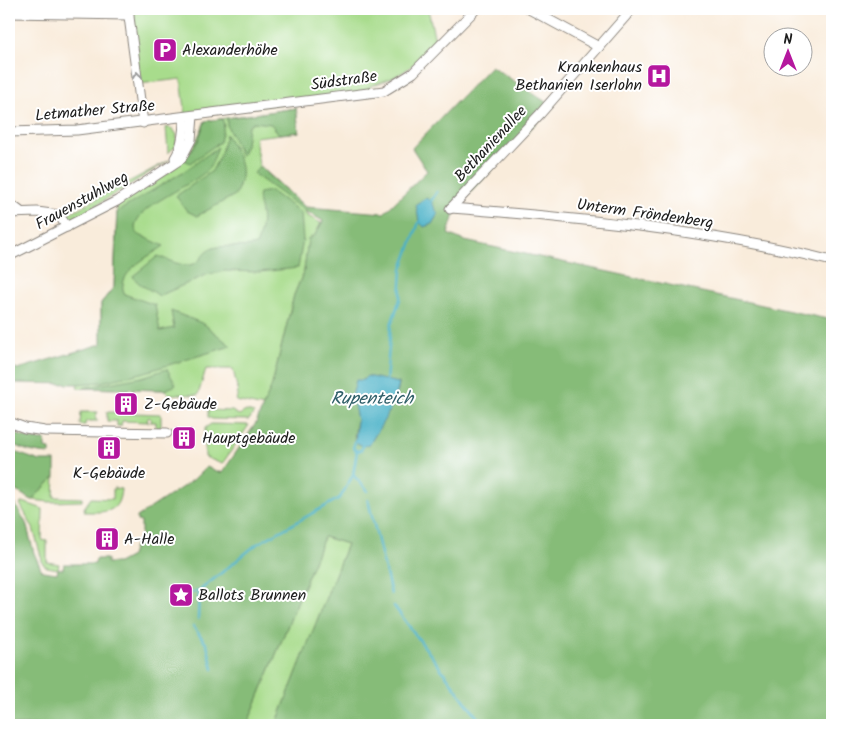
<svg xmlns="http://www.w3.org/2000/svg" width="841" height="734" viewBox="0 0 841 734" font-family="Kalam,sans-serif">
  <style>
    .green { fill: #a8dc8c; stroke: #627c54 }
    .forest { fill: #86bc78; stroke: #516c4a; fill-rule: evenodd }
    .water { fill: #48b1c7; stroke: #326672 }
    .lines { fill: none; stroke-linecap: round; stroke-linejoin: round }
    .stream { stroke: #48b1c7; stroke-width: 2.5 }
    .minor-casing { stroke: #8a847c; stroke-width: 11 }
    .minor { stroke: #fff; stroke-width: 9 }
    .oneway { stroke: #999 }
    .labels { text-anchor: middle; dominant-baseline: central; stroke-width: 4; stroke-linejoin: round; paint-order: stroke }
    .poi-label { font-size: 16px; fill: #1c1c1c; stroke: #fff; text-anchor: start }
    .street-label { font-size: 16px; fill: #1c1c1c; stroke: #fff }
    .water-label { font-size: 18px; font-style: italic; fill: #305f69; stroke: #fff }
  </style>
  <rect width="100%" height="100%" fill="#fff"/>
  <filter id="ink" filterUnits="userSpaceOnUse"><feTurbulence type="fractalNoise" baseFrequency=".02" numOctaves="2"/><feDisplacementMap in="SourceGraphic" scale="10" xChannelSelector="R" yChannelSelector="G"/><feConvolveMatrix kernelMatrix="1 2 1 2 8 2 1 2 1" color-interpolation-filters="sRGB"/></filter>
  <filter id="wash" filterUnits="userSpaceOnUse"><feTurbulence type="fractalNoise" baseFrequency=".0096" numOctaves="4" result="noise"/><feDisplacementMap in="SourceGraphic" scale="20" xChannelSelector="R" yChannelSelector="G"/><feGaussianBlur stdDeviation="1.12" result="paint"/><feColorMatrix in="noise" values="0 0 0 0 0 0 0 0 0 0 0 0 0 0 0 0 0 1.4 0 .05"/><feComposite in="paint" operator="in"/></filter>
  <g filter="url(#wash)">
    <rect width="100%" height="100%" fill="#f9ecdb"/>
    <g class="green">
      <path d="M130 9H428L435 40C413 68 404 75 370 86L369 93 186 116 181 79 139 84Z"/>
      <path d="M296 108 299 132 255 137 259 165 305 207 306 215 321 223 315 235 308 240 304 271 294 295 272 385 264 407 236 401 238 392 233 369H206L198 395 169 394 165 390 77 388 78 383 102 382 101 303 114 287 117 205C159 179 186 170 205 121Z"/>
      <polygon points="166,127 173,129 177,135 176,146 168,153"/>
      <polygon points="170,160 72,220 67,218 68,214"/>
      <polygon points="208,410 232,411 239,415 246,411 254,413 249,420 212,419 208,417"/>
      <polygon points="81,412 98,412 95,417 98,421 86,421 85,425 80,425"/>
      <polygon points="107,412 161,414 161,427 156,429 156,422 150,422 152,420 149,417 147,420 149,422 122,421 121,426 117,426 117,421 107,421"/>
      <polygon points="211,424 249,425 222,464 205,457 205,428"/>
      <polygon points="55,476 54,497 82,498 82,501 50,502 32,500"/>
      <path d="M113 488 121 489C119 514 106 512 85 512L84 508 91 498 113 499Z"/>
      <polygon points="23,502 43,509 42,540 47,541 47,562 59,564 58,569 47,567 43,564 33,528 20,504"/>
      <polygon points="324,537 347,544 276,725 247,725"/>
    </g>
    <g class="forest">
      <path d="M491 66 552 106 456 208 448 234 465 241 832 320V725H276L347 544 324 537 247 725H9V494L26 523 34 553 42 571 57 573 58 569H63L64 564H95L96 559H107V563H118L131 556 135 543H141V522L137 521V517L193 480 206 467 222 473 256 423 272 385 294 295 304 271 308 239 315 235 323 221 305 211 258 177 254 174 259 166 305 207 384 213 427 171 412 148ZM379 380 399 383 398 391 370 444 354 438 357 420Z"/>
      <polygon points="296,108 299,132 279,134 271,124 253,122 248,126 246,145 241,156 227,125 227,118"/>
      <polygon points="222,119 224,124 220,142 190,163 185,160 198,141 205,121"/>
      <path d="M226 134C239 156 248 170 235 195L197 216 187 211 176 196 212 171 221 153Z"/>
      <path d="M218 147C215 153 213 163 209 168 196 186 123 209 137 234L164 246C148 257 116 272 124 294L155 305 160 331 174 328 171 311 204 324 231 346 142 373 102 382 77 384 9 383V366L18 369 101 344V303L114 287 117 212 186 170Z"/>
      <path d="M271 191 301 213 303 240 298 268 260 272 225 271 206 275 159 296C151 289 138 286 133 276L158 256C168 260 186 269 196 263 203 258 204 251 213 248 227 244 242 249 256 245 260 236 263 223 261 213 260 206 257 200 259 193Z"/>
      <polygon points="167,369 176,385 165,390 82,388 142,377"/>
      <path d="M9 432 33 440H45V448L50 449V454C35 453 21 450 9 442Z"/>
      <polygon points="9,450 40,461 55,461 55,476 32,500 9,487"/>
    </g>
    <g class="water">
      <polygon points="426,198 431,201 438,214 432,224 424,227 419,222 416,204"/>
      <path d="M367 376 399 383C397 403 380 426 370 444L363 446 355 442 357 420 352 396 356 380H363Z"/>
    </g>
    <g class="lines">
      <g class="stream">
        <polyline points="431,201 437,192"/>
        <polyline points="386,381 391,325 400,299 402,269 419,222"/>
        <polyline points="355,442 353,448 357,451"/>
        <polyline points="353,475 368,491"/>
        <polyline points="368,500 391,594"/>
        <polyline points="181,595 199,591 257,544 340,498 353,475 357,451 361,450 363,446"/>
        <polyline points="394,606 483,725"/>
        <polyline points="198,619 199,591"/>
        <polyline points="193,626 207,645 213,669"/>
      </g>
    </g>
  </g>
  <g filter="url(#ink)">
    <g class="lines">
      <defs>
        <g id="minor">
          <polyline points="128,9 143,123"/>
          <polyline points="529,9 599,47"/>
          <polyline points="9,13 129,15"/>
          <polyline points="9,132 77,130 384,91 413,73 476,9"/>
          <path d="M175 158C183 146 184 131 184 117"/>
          <polyline points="9,203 21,212"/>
          <path d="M451 208C579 218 708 230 832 261"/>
          <polyline points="450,209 540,114 632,9"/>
          <polyline points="9,213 37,212 59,215 67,227"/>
          <polyline points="9,256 117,201 181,159 191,140 193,116"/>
          <polyline points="9,422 25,428 45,431 167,433"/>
        </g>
      </defs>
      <use href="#minor" class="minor-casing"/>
      <use href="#minor" class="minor"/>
    </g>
    <defs><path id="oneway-chevron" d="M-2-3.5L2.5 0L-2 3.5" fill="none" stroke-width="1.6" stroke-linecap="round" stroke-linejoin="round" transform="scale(1.25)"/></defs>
    <use class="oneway" href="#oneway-chevron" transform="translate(137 75) rotate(-97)"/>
  </g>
  <defs>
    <symbol id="parking-square" viewBox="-11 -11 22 22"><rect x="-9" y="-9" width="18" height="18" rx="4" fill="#b5179e" stroke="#fff"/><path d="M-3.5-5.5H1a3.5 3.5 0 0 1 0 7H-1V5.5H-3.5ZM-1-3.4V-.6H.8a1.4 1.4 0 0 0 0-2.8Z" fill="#fff"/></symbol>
    <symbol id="hospital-square" viewBox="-11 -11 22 22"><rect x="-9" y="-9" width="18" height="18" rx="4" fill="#b5179e" stroke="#fff"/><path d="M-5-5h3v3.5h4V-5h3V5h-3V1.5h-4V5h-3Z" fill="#fff"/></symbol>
    <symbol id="building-square" viewBox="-11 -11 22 22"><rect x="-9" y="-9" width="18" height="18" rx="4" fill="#b5179e" stroke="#fff"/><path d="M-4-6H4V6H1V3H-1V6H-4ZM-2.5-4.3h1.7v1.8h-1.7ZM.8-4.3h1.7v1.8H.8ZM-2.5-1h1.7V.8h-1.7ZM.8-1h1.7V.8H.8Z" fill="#fff"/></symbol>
    <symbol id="sight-square" viewBox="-11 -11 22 22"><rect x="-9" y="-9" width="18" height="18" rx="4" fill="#b5179e" stroke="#fff"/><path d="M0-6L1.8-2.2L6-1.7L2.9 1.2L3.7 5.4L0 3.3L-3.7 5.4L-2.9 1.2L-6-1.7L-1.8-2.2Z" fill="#fff"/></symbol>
  </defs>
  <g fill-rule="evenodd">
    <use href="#parking-square" x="151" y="36" width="28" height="28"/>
    <use href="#hospital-square" x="645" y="62" width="28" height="28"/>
    <use href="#building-square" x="112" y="390" width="28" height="28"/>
    <use href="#building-square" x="170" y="424" width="28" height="28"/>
    <use href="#building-square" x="95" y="434" width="28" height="28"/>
    <use href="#building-square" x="93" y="525" width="28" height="28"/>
    <use href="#sight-square" x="167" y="581" width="28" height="28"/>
  </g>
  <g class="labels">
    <g class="poi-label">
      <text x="182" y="50">Alexanderhöhe</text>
      <text x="642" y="67" text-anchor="end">Krankenhaus<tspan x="642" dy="18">Bethanien Iserlohn</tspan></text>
      <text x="144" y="404">Z-Gebäude</text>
      <text x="202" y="438">Hauptgebäude</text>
      <text x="109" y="473" text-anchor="middle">K-Gebäude</text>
      <text x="124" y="539">A-Halle</text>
      <text x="198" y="595">Ballots Brunnen</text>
    </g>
    <g class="street-label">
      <text transform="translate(344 81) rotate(-8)">Südstraße</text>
      <text transform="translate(95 111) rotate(-5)">Letmather Straße</text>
      <text transform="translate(491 144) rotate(-47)">Bethanienallee</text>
      <text transform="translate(82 201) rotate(-29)">Frauenstuhlweg</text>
      <text transform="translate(645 214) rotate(8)">Unterm Fröndenberg</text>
    </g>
    <g class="water-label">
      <text x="372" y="399">Rupenteich</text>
    </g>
  </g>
  <rect width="841" height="734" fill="none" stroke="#fff" stroke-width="30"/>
  <g transform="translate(788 52)"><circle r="24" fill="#ffffff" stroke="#a4a4a4"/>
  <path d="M0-4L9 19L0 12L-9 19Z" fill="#b5179e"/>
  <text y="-8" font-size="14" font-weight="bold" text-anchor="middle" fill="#1c1c1c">N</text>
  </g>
</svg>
